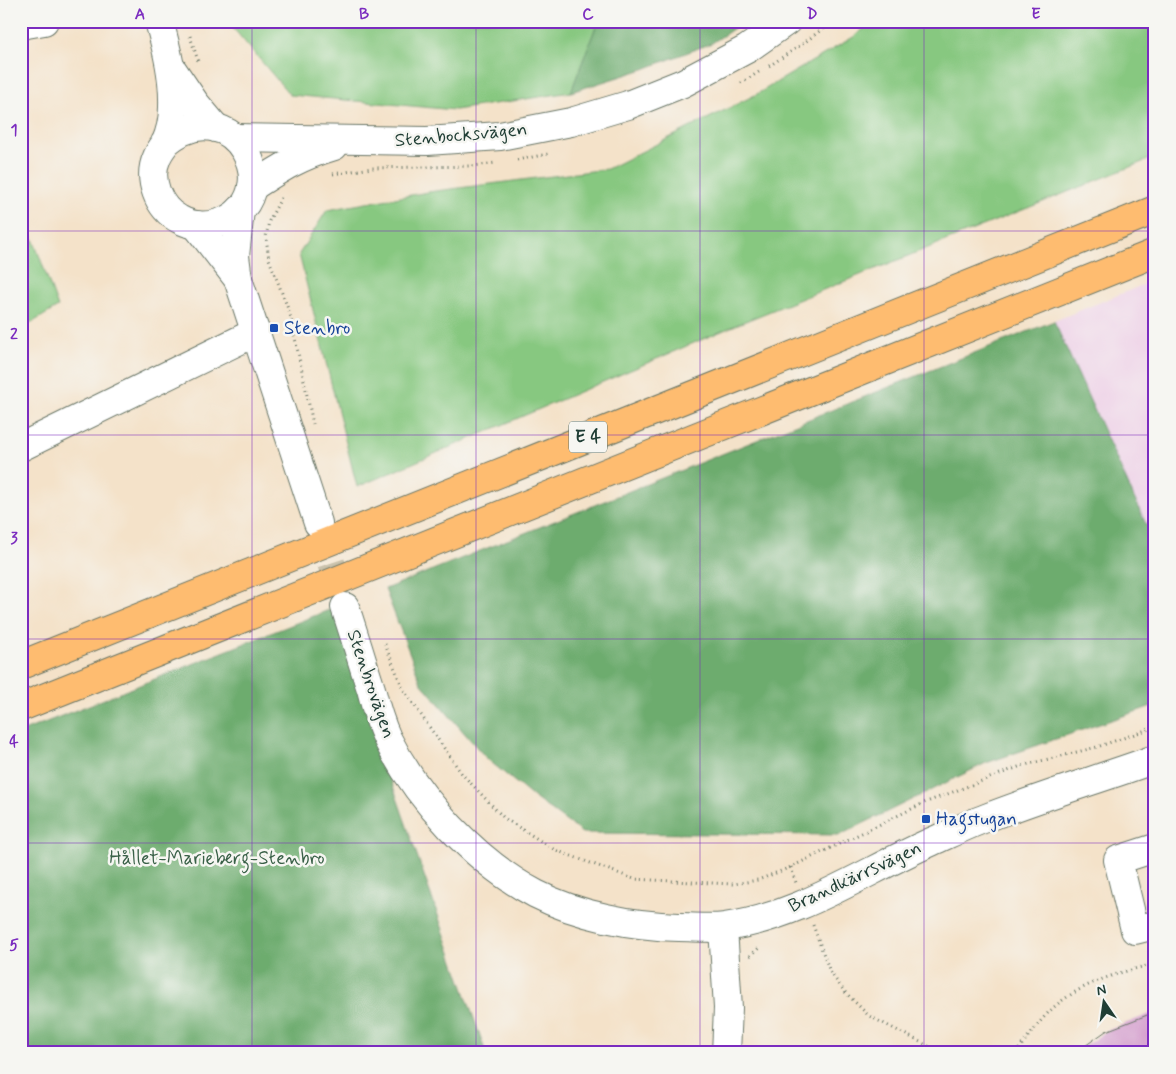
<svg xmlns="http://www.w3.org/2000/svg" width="1176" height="1074" viewBox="0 0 1176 1074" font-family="Mynerve,sans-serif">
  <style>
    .built { fill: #eed0e7 }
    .green { fill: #87c880; stroke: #53825a }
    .forest { fill: #6dac6e; stroke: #467451 }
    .building { fill: #cd8cc6 }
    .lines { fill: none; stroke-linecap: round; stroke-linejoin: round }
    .minor-tunnel { stroke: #c9c1ab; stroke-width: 28; stroke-dasharray: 28 14; stroke-linecap: butt }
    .minor-casing { stroke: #6a7768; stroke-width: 30 }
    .highway-casing { stroke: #6a7768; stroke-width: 30 }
    .path { stroke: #6a7768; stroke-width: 3; stroke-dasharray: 1 4; stroke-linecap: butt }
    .minor { stroke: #fff; stroke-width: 28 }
    .highway { stroke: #febc70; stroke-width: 28 }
    .grid { fill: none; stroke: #7b2cbf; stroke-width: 1; stroke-opacity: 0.55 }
    .transit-dot { fill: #1a4fb4; stroke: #f6f6f2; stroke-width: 2 }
    .labels { text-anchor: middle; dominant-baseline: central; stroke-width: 5; stroke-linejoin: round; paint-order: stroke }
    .shield { fill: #f6f6f2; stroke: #60746d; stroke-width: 1 }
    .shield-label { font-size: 18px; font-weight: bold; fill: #1f3d34 }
    .street-label { font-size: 19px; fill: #1f3d34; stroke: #f6f6f2 }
    .transit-label { font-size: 19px; fill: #164399; stroke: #f6f6f2; text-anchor: start }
    .park-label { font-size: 19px; fill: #396047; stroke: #f6f6f2 }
    .neatline { fill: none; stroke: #7b2cbf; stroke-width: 2 }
    .grid-label { font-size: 16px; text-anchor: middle; font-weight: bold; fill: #7b2cbf }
  </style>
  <rect width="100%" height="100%" fill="#f6f6f2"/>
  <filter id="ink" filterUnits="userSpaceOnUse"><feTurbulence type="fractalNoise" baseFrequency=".02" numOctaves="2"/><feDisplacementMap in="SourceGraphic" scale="10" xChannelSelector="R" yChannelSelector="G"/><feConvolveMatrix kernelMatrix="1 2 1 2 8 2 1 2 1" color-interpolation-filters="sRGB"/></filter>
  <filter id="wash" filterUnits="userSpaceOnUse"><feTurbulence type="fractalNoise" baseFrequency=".0096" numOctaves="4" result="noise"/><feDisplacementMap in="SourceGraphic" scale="20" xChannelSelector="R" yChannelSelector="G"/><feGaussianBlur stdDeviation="1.12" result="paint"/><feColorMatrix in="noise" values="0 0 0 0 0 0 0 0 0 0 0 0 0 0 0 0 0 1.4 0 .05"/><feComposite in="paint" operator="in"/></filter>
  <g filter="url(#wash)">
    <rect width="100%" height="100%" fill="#f4e2c9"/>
    <polygon class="built" points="1155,280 1155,544 1054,321"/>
    <g class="green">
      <polygon points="227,21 598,21 571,92 455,110 290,95"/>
      <polygon points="873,21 1155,21 1155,157 743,322 357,487 299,254 327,210 428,192 607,169 757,94 855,36"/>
      <polygon points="21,206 58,307 21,329"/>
    </g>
    <g class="forest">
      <polygon points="598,21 745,21 712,43 644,69 571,92"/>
      <polygon points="1054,321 1155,544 1155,705 986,763 840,835 582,833 533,797 486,758 421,683 385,589"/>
      <polygon points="334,608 380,749 486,1053 21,1053 21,732"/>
    </g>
    <g id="blocks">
      <polygon class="building" points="1155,1012 1155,1053 1075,1053 1106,1031"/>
    </g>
  </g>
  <g filter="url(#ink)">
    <use href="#blocks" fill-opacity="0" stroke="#6a7768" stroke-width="1"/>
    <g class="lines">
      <polyline class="minor-tunnel" points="318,523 344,603"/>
      <defs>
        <g id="minor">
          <path d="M159 21C167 50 174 77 173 107 173 119 170 133 165 144 162 148 159 152 157 157 147 179 158 208 179 219 191 226 206 227 219 223 292 197 234 84 165 143"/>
          <polyline points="21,25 44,21"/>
          <polyline points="172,69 195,103 216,128"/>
          <polyline points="235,138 427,141 500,136 571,122 628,105 683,83 747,49 787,21"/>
          <path d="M252 187C281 168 300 156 334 146"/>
          <polyline points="240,210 235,256 238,279 318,523"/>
          <polyline points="196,225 238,279"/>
          <polyline points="21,447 256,332"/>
          <path d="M345 607C354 634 362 662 371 689 375 705 380 723 387 738 417 799 476 862 536 894 577 915 633 926 679 927 693 927 710 929 724 927 799 917 863 872 931 842 949 834 967 825 986 818 1042 796 1099 779 1155 759"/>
          <polyline points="1155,848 1118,860 1135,930 1155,925"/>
          <polyline points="723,928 728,1008 726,1053"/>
        </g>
        <g id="highway">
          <polyline points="21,665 1155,210"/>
          <polyline points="21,707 1155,253"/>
        </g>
      </defs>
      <use href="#minor" class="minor-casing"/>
      <use href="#highway" class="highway-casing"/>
      <g class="path">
        <polyline points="190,36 199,64"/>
        <polyline points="769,66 801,45 833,21"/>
        <polyline points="741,83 759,72"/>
        <polyline points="517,160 548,154"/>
        <polyline points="333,174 372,168 473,166 496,163"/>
        <polyline points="281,198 269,221 266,237 269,259 290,314 313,424"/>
        <polyline points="385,644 403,689 462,774 504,818 555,850 634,879 734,884 758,880 791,867 924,803 1021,766 1097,747 1155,727"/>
        <polyline points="791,867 796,883"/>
        <polyline points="813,925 830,972 844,991 869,1016 942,1053"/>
        <polyline points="750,956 760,947"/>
        <path d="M1016 1053C1026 1039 1041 1019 1053 1008 1081 983 1119 972 1155 964"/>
      </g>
      <use href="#minor" class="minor"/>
      <use href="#highway" class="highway"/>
    </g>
  </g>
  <path class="grid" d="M252 21V1053M476 21V1053M700 21V1053M924 21V1053M21 231H1155M21 435H1155M21 639H1155M21 843H1155"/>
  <g class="transit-dot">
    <rect x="269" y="323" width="10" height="10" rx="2.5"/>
    <rect x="921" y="814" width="10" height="10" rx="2.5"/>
  </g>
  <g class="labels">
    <rect class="shield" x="569" y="421.5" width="38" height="31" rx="4"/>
    <g class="shield-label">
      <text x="588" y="437">E 4</text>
    </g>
    <g class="street-label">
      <text transform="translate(461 135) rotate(-5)">Stenbocksvägen</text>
      <text transform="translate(371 684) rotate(71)">Stenbrovägen</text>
      <text transform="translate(855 877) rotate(-25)">Brandkärrsvägen</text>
    </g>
    <g class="transit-label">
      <text x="284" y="328">Stenbro</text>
      <text x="936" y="819">Hagstugan</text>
    </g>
    <g class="park-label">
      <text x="217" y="858">Hållet-Marieberg-Stenbro</text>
    </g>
  </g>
  <rect width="1176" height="1074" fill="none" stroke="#f6f6f2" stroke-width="55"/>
  <g transform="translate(1104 1002) rotate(347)" stroke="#f6f6f2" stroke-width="4" paint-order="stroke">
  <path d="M0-4L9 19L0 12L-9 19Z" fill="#1f3d34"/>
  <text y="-8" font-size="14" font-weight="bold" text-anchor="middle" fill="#1f3d34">N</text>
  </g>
  <rect x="28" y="28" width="1120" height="1018" class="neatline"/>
  <g class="grid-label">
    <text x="140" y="19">A</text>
    <text x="364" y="19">B</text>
    <text x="588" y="19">C</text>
    <text x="812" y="19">D</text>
    <text x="1036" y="19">E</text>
    <text x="14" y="135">1</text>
    <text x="14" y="339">2</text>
    <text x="14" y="543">3</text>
    <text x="14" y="746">4</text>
    <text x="14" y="950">5</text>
  </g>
</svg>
